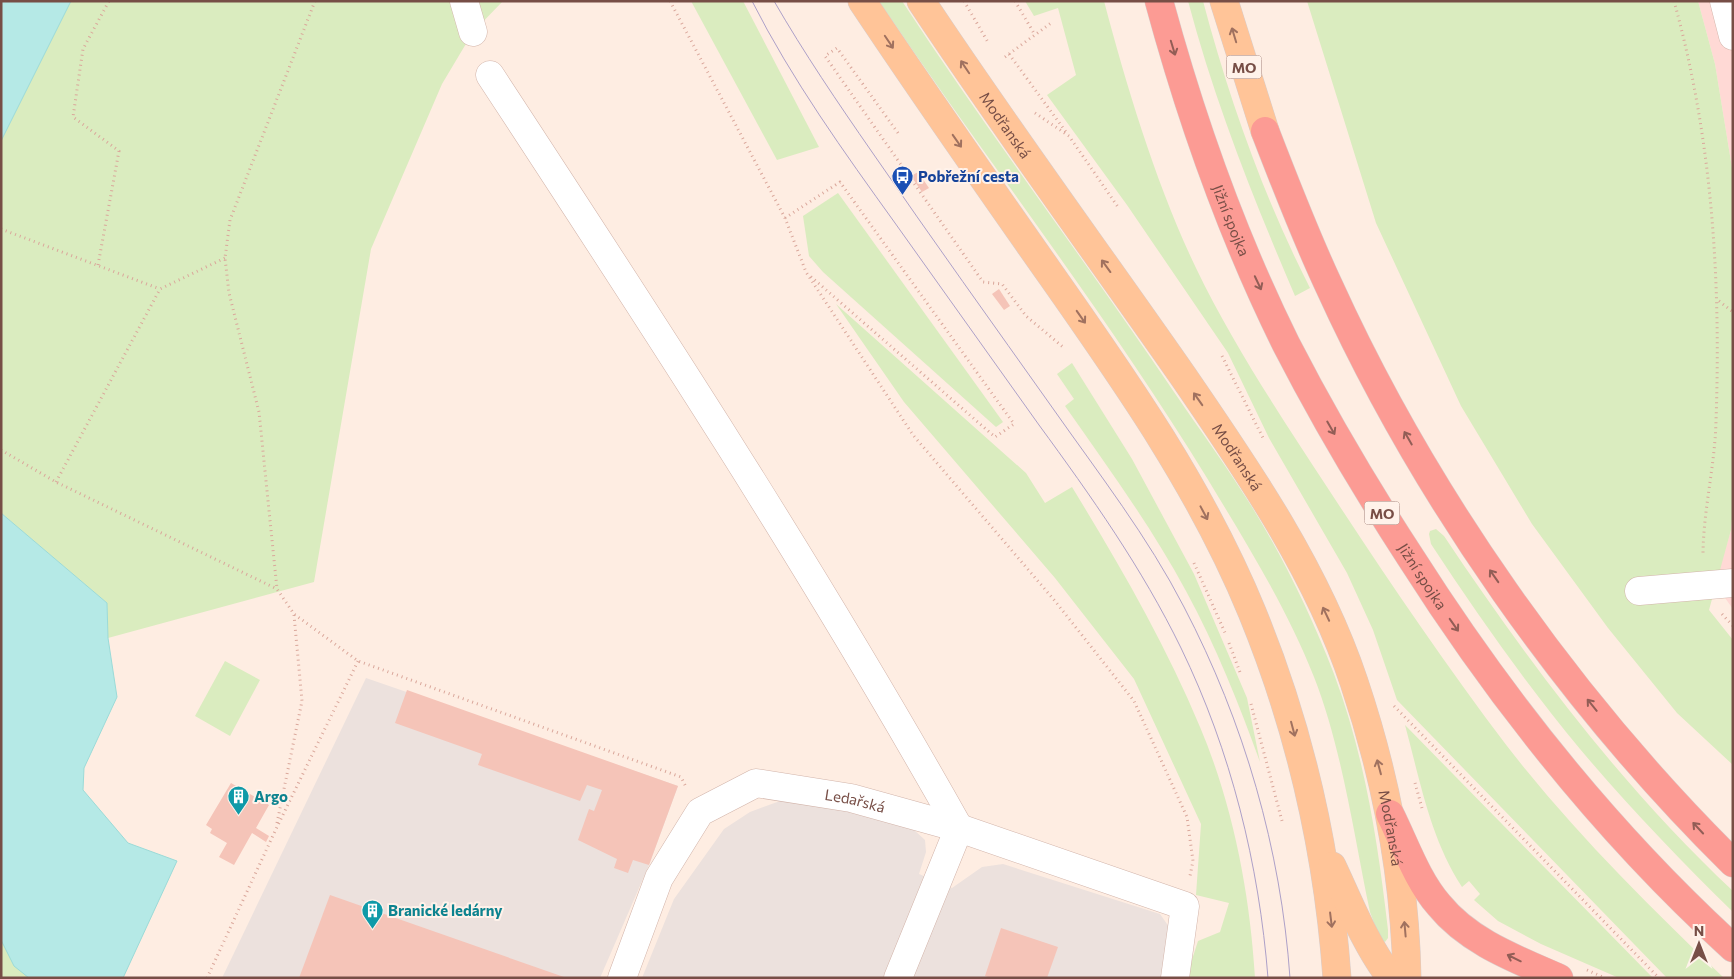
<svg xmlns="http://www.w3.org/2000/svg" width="1734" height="979" viewBox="0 0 1734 979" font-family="Commissioner,sans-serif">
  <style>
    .commercial { fill: #ffd9d5 }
    .industrial { fill: #ece1dd }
    .green { fill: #daecbf }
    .water { fill: #b5e9e6; stroke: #9bdbd8 }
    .building { fill: #f5c4b8 }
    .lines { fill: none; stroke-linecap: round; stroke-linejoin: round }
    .minor-casing { stroke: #d2b4aa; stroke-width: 29 }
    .major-casing { stroke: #d9cdcb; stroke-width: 29 }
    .highway-casing { stroke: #d9cdcb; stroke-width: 29 }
    .path { stroke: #daa79b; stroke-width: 3; stroke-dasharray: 1 4; stroke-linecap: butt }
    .minor { stroke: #fff; stroke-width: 28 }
    .major { stroke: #ffc498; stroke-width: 28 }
    .highway { stroke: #fc9b94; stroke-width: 28 }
    .tram { stroke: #ada0c8; stroke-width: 1 }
    .oneway { stroke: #a0715f }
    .oneway2 { stroke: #925d56 }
    .labels { text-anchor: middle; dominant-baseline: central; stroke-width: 4; stroke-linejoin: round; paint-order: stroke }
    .shield { fill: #fff2ea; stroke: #a07f77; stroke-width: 1 }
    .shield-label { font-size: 14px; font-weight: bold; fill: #774e46 }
    .street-label { font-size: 15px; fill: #774e46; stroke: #fff2ea }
    .transit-label { font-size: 15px; font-weight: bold; fill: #164399; stroke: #fff2ea; text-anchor: start }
    .culture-label { font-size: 15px; font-weight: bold; fill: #0d838f; stroke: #fff2ea; text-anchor: start }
  </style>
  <rect width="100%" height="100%" fill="#feede2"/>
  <g class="commercial">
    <polygon points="1698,1 1733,1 1733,174 1715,64"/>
    <polygon points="1733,508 1733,609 1715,584 1731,530"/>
  </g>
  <g class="industrial">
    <polygon points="366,678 678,786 649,865 600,978 222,978"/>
    <polygon points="780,801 845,805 913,829 925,840 926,852 919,874 952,888 982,867 1003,864 1160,914 1174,934 1167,978 642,978 674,899 724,829 750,812"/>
  </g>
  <g class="green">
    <polygon points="71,1 503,1 473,32 442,84 371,249 314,582 108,638 107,603 1,513 1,141"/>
    <polygon points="691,1 743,1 819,147 777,160"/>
    <path d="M879 1H902C989 134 1085 260 1174 392 1200 430 1227 467 1252 507 1284 559 1312 617 1334 674 1365 757 1378 843 1388 930V938L1385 942 1380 939 1370 912C1354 836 1342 748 1314 677 1287 608 1245 541 1207 478 1106 313 987 161 879 1Z"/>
    <path d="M1025 1H1104C1127 88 1157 187 1196 268 1233 345 1282 418 1329 490 1386 577 1444 663 1507 746 1572 830 1648 905 1724 978H1667L1397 700 1373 630 1347 573 1269 438 1228 353 1127 205 1047 95 1076 75 1058 8 1034 16Z"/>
    <path d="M1188 1H1203C1229 99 1264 198 1310 288L1295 296C1254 200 1215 103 1188 1Z"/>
    <polygon points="1307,1 1698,1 1715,64 1733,174 1733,508 1731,530 1709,610 1733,640 1733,765 1677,713 1608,628 1532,524 1461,406 1376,223"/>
    <polygon points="838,193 1003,422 996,427 823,272 809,256 803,216"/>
    <path d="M836 304 1026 473 1045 503 1072 487C1119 564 1165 643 1200 727 1233 805 1250 894 1255 978H1186L1198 941 1220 932 1229 903 1196 895 1201 824 1134 679 1055 578 904 402Z"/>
    <path d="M1072 363 1132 459 1194 574 1247 698 1260 762C1239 704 1216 646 1186 591 1151 526 1107 466 1065 406L1074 399 1057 374Z"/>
    <path d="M1436 529 1444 536C1529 663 1621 786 1733 891V912C1680 860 1628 806 1580 749 1526 684 1477 614 1431 544L1429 534 1430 531Z"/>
    <polygon points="225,661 260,680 230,736 195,716"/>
    <path d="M1405 725 1653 978H1619L1541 944 1498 921 1474 900 1480 894 1469 881 1462 887C1430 838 1420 780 1405 725Z"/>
    <polygon points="1,939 30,978 1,978"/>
  </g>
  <g class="water">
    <polygon points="1,1 71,1 1,141"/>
    <polygon points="1,513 107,603 108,638 117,697 84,768 83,790 128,843 177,861 123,978 29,978 14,966 1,940"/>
  </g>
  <g class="building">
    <polygon points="918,172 929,188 922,192 911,176"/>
    <polygon points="999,289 1010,306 1004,310 992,294"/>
    <polygon points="407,690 678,786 649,865 633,860 628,873 614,868 617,859 578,840 589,809 594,811 602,790 587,785 580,801 478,765 482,754 395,723"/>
    <polygon points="231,783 269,805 256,828 269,836 266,842 252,833 234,865 219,857 227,843 210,833 212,829 206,825"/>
    <polygon points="330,895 564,977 564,978 299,978"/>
    <polygon points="1001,928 1058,947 1047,978 991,978 985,976"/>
  </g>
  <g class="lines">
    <defs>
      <g id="minor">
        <polyline points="464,1 473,32"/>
        <polyline points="1724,1 1733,36"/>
        <path d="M490 75C652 322 814 570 959 828L898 978"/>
        <polyline points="1639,591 1733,583"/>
        <path id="s1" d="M622 978 659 878 700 812 756 783 851 798 959 828 1185 906 1175 978"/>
      </g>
      <g id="major">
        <path d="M862 1C924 94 987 184 1051 275 1127 383 1202 490 1252 612 1300 729 1328 852 1337 978"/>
        <path id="s2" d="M921 1C1005 128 1096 251 1183 376 1249 472 1317 571 1354 682 1386 777 1405 877 1407 978"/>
        <polyline points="1224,1 1265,131"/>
        <path d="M1332 866C1350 904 1365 944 1391 978"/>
      </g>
      <g id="highway">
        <path id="s3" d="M1159 1C1191 119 1232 235 1286 344 1324 418 1366 489 1411 558 1502 701 1608 834 1733 948"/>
        <path d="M1265 131C1285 183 1305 235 1329 286 1424 495 1569 701 1733 863"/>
        <path d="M1390 814C1405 844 1417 880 1439 905 1469 942 1516 959 1559 978"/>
      </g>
    </defs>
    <use href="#minor" class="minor-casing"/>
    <use href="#major" class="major-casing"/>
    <use href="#highway" class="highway-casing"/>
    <g class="path">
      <polyline points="315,1 230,220 225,258 229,293 259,412 277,589 294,614 358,661 681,777 686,787"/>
      <polyline points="670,1 785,218 806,272 913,435 1055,601 1134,701 1187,817 1193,861 1190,876"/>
      <polyline points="964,1 989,44"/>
      <polyline points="1015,1 1035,35"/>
      <path d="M1674 1C1712 138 1721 279 1716 421 1715 466 1703 511 1703 556"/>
      <polyline points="1009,54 1066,132"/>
      <polyline points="1005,57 1051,23"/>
      <polyline points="1035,113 1069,136 1118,207"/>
      <polyline points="898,133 837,48 825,56 983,282 1002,284 1026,316 1063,347"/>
      <polyline points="785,218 840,182 1014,424 995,437 809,275"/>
      <polyline points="1,229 160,289"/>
      <polyline points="98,265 119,151 73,117 83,49 109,1"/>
      <polyline points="1719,301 1733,312"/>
      <polyline points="1222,356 1263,438"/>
      <polyline points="1,450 56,482 277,589"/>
      <polyline points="56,482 160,289 225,258"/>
      <polyline points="1194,563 1226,635"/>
      <polyline points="1722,614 1733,626"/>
      <polyline points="1229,643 1241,675"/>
      <polyline points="1251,704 1282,821"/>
      <polyline points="1394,706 1659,978"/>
      <polyline points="1415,783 1422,808"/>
      <polyline points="277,823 302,701 294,615"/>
      <polyline points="1587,970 1605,978"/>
      <polyline points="207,978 276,829 358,661"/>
    </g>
    <use href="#minor" class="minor"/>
    <use href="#major" class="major"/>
    <use href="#highway" class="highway"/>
    <g class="tram">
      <path d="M752 1C792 80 844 152 895 223 943 290 991 358 1039 425 1091 496 1142 568 1181 648 1231 751 1259 864 1268 978"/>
      <path d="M774 1C804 53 838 103 872 152 932 239 993 324 1054 410 1099 474 1148 537 1184 607 1244 722 1281 849 1290 978"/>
    </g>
  </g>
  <defs><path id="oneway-shaft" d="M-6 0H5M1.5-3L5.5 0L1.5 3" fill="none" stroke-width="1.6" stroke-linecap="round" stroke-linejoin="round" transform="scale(1.25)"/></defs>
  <g class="oneway">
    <use href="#oneway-shaft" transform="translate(1234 35) rotate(-107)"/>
    <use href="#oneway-shaft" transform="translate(889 42) rotate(56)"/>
    <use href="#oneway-shaft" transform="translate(965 67) rotate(-124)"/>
    <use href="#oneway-shaft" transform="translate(957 141) rotate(55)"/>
    <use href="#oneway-shaft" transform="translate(1106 266) rotate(-126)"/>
    <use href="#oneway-shaft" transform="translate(1081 317) rotate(55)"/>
    <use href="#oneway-shaft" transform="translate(1198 399) rotate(-125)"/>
    <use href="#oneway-shaft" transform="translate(1204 513) rotate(62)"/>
    <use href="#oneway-shaft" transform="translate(1326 614) rotate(-115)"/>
    <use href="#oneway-shaft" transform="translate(1293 729) rotate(75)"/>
    <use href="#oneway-shaft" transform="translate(1379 767) rotate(-105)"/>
    <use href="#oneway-shaft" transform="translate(1331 920) rotate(83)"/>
    <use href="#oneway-shaft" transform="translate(1405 929) rotate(-95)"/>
  </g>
  <g class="oneway2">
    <use href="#oneway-shaft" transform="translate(1173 48) rotate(73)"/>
    <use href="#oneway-shaft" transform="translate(1258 283) rotate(65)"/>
    <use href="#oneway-shaft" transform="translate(1331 428) rotate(60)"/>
    <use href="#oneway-shaft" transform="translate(1408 438) rotate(-120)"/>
    <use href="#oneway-shaft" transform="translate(1494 576) rotate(-125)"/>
    <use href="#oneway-shaft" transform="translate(1454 625) rotate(55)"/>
    <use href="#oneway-shaft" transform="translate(1592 705) rotate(-129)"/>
    <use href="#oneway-shaft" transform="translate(1698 828) rotate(-133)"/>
    <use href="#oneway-shaft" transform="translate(1514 958) rotate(-154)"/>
  </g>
  <defs>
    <symbol id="bus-pin" viewBox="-11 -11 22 30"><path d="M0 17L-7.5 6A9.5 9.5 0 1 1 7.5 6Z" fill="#1a4fb4" stroke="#fff2ea"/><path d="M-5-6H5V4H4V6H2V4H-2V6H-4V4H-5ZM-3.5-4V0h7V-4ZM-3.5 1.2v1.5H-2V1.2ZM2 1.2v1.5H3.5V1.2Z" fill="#fff"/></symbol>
    <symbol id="building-pin" viewBox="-11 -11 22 30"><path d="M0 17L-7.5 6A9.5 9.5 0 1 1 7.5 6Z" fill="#0f9aa8" stroke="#fff2ea"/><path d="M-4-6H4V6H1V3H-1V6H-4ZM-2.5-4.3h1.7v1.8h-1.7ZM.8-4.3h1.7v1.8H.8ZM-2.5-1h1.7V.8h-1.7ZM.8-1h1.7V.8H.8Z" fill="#fff"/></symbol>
  </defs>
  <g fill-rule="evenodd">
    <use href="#bus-pin" x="890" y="164" width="25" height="34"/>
    <use href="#building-pin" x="226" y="784" width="25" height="34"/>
    <use href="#building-pin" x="360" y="898" width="25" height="34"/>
  </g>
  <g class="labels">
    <g class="shield">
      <rect x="1226.5" y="55.5" width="35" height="23" rx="4"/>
      <rect x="1364.5" y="501.5" width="35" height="23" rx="4"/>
    </g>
    <g class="shield-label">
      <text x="1244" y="67">MO</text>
      <text x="1382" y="513">MO</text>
    </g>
    <g class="street-label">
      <text stroke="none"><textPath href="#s2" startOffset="150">Modřanská</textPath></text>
      <text stroke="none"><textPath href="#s3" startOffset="231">Jižní spojka</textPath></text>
      <text stroke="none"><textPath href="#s2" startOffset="555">Modřanská</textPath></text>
      <text stroke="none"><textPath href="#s3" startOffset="636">Jižní spojka</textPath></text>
      <text stroke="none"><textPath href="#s1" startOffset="348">Ledařská</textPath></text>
      <text stroke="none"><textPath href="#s2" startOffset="960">Modřanská</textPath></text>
    </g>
    <g class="transit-label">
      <text x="918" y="176">Pobřežní cesta</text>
    </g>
    <g class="culture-label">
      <text x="254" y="796">Argo</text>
      <text x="388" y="910">Branické ledárny</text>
    </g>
  </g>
  <rect width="1734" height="979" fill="none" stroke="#774e46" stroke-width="5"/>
  <g transform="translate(1699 944)" stroke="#fff2ea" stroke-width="4" paint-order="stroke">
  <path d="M0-4L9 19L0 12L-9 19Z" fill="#774e46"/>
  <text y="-8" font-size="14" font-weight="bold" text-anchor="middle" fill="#774e46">N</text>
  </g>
</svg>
